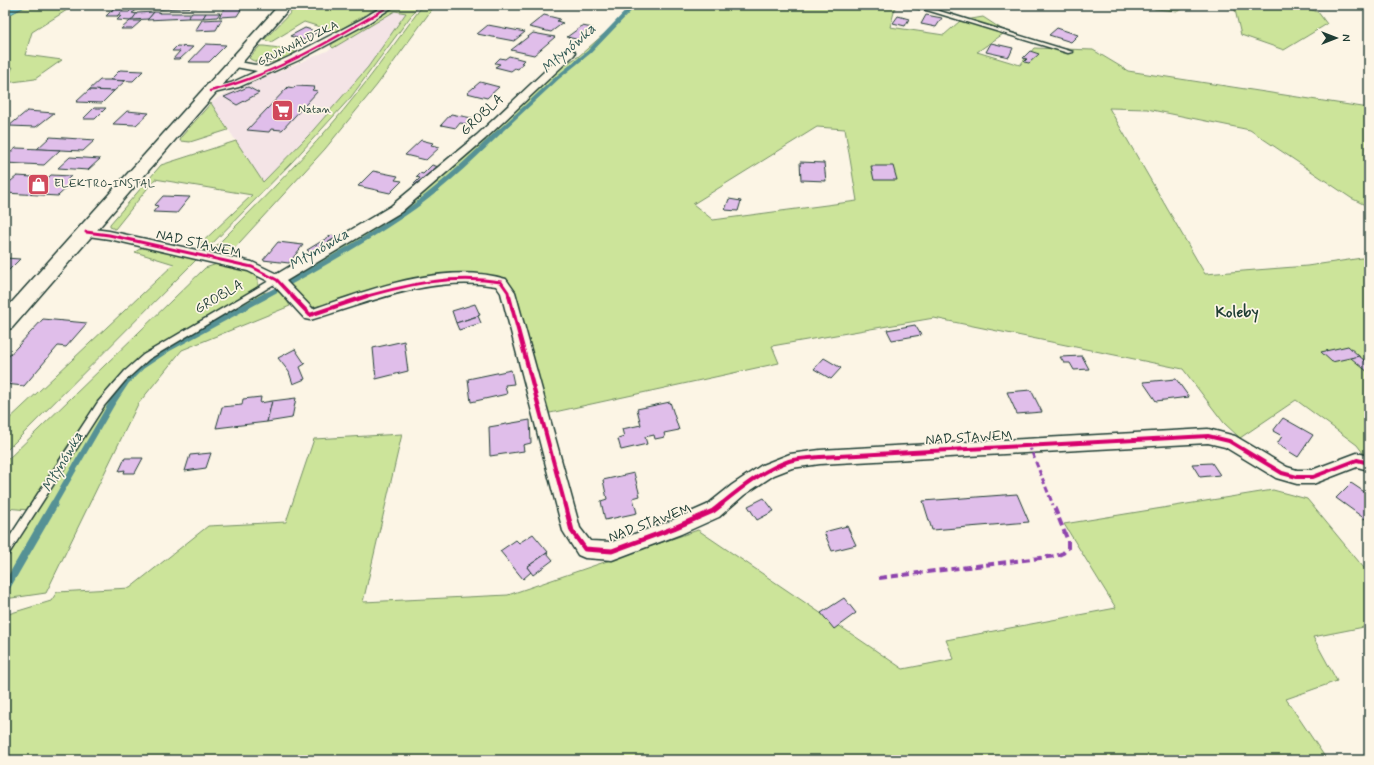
<svg xmlns="http://www.w3.org/2000/svg" width="1374" height="765" viewBox="0 0 1374 765" font-family="Mynerve,sans-serif">
  <style>
    .built { fill: #f4e4e6 }
    .green { fill: #cce49a; stroke: #769067; fill-rule: evenodd }
    .water { fill: #79c9d5; stroke: #559195 }
    .lines { fill: none; stroke-linecap: round; stroke-linejoin: round }
    .stream-far3 { stroke: #559195; stroke-width: 4 }
    .stream-far2 { stroke: #559195; stroke-width: 5 }
    .stream-far1 { stroke: #559195; stroke-width: 6 }
    .stream { stroke: #559195; stroke-width: 8 }
    .building { fill: #e0beea; stroke: #1f3d34 }
    .lane-casing { stroke: #1f3d34; stroke-width: 3 }
    .street-casing { stroke: #1f3d34; stroke-width: 3 }
    .primary-casing { stroke: #1f3d34; stroke-width: 3 }
    .lane { fill: #fcf5e5; fill-rule: evenodd }
    .street { fill: #fcf5e5; fill-rule: evenodd }
    .primary { fill: #fcf5e5; fill-rule: evenodd }
    .quiet-far1 { stroke: #8e44ad; stroke-width: 3; stroke-dasharray: 6 3; stroke-linecap: butt }
    .quiet { stroke: #8e44ad; stroke-width: 4; stroke-dasharray: 8 4; stroke-linecap: butt }
    .cycleway-far3-casing { stroke: #fcf5e5; stroke-width: 4 }
    .cycleway-far2-casing { stroke: #fcf5e5; stroke-width: 5 }
    .cycleway-far1-casing { stroke: #fcf5e5; stroke-width: 6 }
    .cycleway-casing { stroke: #fcf5e5; stroke-width: 8 }
    .cycleway-far3 { stroke: #d6006c; stroke-width: 2.5 }
    .cycleway-far2 { stroke: #d6006c; stroke-width: 3 }
    .cycleway-far1 { stroke: #d6006c; stroke-width: 4 }
    .cycleway { stroke: #d6006c; stroke-width: 5 }
    .labels { text-anchor: middle; dominant-baseline: central; stroke-width: 3.5; stroke-linejoin: round; paint-order: stroke }
    .far-street-label { font-size: 12px; fill: #1f3d34; stroke: #fcf5e5 }
    .far-poi-label { font-size: 12px; fill: #1f3d34; stroke: #fcf5e5; text-anchor: start }
    .street-label { font-size: 14px; fill: #1f3d34; stroke: #fcf5e5 }
    .water-label { font-size: 15px; font-style: italic; fill: #315954; stroke: #fcf5e5 }
    .neighbourhood-label { font-size: 15px; font-weight: bold; fill: #1f3d34; stroke: #fcf5e5 }
  </style>
  <rect width="100%" height="100%" fill="#fcf5e5"/>
  <filter id="ink" filterUnits="userSpaceOnUse"><feTurbulence type="fractalNoise" baseFrequency=".025" numOctaves="2"/><feDisplacementMap in="SourceGraphic" scale="8" xChannelSelector="R" yChannelSelector="G"/><feConvolveMatrix kernelMatrix="1 2 1 2 8 2 1 2 1" color-interpolation-filters="sRGB"/></filter>
  <g filter="url(#ink)">
    <polygon class="built" points="395,11 406,13 368,67 308,136 263,182 211,103 219,97 327,51"/>
    <g class="green">
      <polygon points="28,5 75,5 32,32 25,55 62,60 35,79 5,83 13,67 5,69 5,17"/>
      <polygon points="298,5 382,5 336,32 304,22 271,42 264,40"/>
      <polygon points="396,5 419,5 351,97 292,162 205,251 195,249 252,195 155,179 115,229 110,227 110,224 161,165 236,141 263,182 308,136 368,67 406,13 395,11 333,48 331,46 332,44"/>
      <path d="M423 5H435L377 85 325 149 229 254 212 250C252 210 293 169 331 125 364 87 393 46 423 5Z"/>
      <path d="M637 5H896L890 27 944 35 960 21 983 17 1006 32 977 52 1020 65 1034 48 1093 50 1128 71 1369 108V207L1351 198 1250 130 1147 109 1109 108 1205 274 1307 266 1369 257V461L1357 445 1296 400 1240 438 1224 423 1183 369 934 318 772 346 779 363 541 415 501 282 476 277 313 307 306 304 284 282 395 212 561 67 579 56ZM817 127 845 129 857 201 713 220 693 204Z"/>
      <polygon points="1147,5 1192,5 1178,11 1155,9"/>
      <polygon points="1221,5 1306,5 1303,7 1318,12 1327,24 1284,50 1241,35 1235,10"/>
      <path d="M260 46H264L296 50C291 62 258 67 249 58Z"/>
      <polygon points="211,103 228,130 190,142 180,141 181,137"/>
      <polygon points="143,247 197,259 5,452 5,423 174,264 135,252"/>
      <polygon points="220,263 256,274 258,279 258,288 135,362 113,383 66,448 29,510 5,508 5,462 205,268"/>
      <polygon points="276,291 283,294 290,306 182,350 138,404 46,593 5,599 5,559 105,402 122,380 150,357 260,293"/>
      <polygon points="402,434 363,602 508,595 698,530 903,669 954,659 946,640 1116,608 1064,524 1273,490 1307,499 1369,574 1369,626 1313,637 1337,681 1286,699 1327,760 5,760 5,615 51,601 57,592 130,588 208,526 286,522 314,439"/>
    </g>
    <polygon class="water" points="5,5 28,5 5,17"/>
    <g class="lines">
      <polyline class="stream-far3" points="499,132 557,78 589,52 634,5"/>
      <path class="stream-far2" d="M263 297C315 269 367 240 415 206 445 184 473 157 500 131"/>
      <polyline class="stream-far1" points="53,505 112,403 126,382 142,366 169,348 265,296"/>
      <polyline class="stream" points="5,589 54,504"/>
    </g>
    <g class="building">
      <polygon points="164,5 162,9 140,10 143,6"/>
      <polygon points="164,5 198,5 197,7 162,9"/>
      <polygon points="227,5 244,5 237,16 219,17"/>
      <polygon points="113,9 125,9 117,16 106,16"/>
      <polygon points="132,9 137,10 132,13 137,14 131,21 117,20 121,16 117,16 122,12 129,12"/>
      <polygon points="154,12 160,12 159,13 192,13 188,18 147,20"/>
      <polygon points="154,12 148,19 132,20 137,13"/>
      <polygon points="192,13 206,13 203,18 188,18"/>
      <polygon points="206,13 220,13 217,17 203,18"/>
      <polygon points="544,15 560,19 557,21 563,23 551,32 529,27"/>
      <polygon points="926,15 942,18 936,27 921,24"/>
      <polygon points="898,16 909,19 905,26 893,23"/>
      <polygon points="222,19 216,30 195,31 202,20"/>
      <polygon points="130,21 141,21 132,29 121,29"/>
      <polygon points="488,25 525,32 514,41 477,34"/>
      <polygon points="582,26 593,28 580,40 567,37"/>
      <polygon points="305,28 318,32 304,40 290,36"/>
      <polygon points="1057,28 1078,35 1071,42 1049,35"/>
      <polygon points="533,33 555,37 534,55 511,50"/>
      <polygon points="991,43 1013,48 1009,57 986,52"/>
      <polygon points="206,44 226,45 209,62 189,62"/>
      <polygon points="177,46 193,47 180,59 173,59 180,51 172,51"/>
      <polygon points="1030,51 1039,54 1029,63 1024,62 1027,59 1023,58"/>
      <polygon points="509,56 524,60 521,63 523,63 518,69 515,68 511,71 495,67 500,64 495,63 500,58 505,59"/>
      <polygon points="120,70 143,71 133,81 110,80"/>
      <polygon points="100,80 110,80 125,81 114,91 89,90"/>
      <polygon points="480,82 499,87 487,98 467,93"/>
      <polygon points="296,86 315,87 312,90 318,91 282,130 271,129 269,132 247,130 288,87 294,88"/>
      <polygon points="248,87 259,93 237,105 224,97"/>
      <polygon points="89,90 114,91 102,103 76,102"/>
      <polygon points="94,108 106,108 95,119 83,119"/>
      <polygon points="27,111 54,113 36,127 9,126"/>
      <polygon points="127,111 149,113 136,125 113,124"/>
      <polygon points="451,114 472,118 467,124 460,123 456,128 441,125"/>
      <polygon points="50,137 95,140 83,151 37,149"/>
      <polygon points="421,140 433,143 431,145 440,147 426,160 405,155"/>
      <polygon points="16,148 42,149 60,150 44,165 5,163 5,157"/>
      <polygon points="70,157 100,159 88,170 58,168"/>
      <polygon points="800,162 824,163 826,181 801,180"/>
      <polygon points="432,165 439,167 418,187 413,185 420,178 416,177 420,173 423,174"/>
      <polygon points="871,166 893,166 897,180 874,180"/>
      <polygon points="373,171 398,176 395,180 402,181 390,193 358,186"/>
      <polygon points="51,175 71,176 67,180 74,181 58,196 5,193 5,186 17,176 48,178"/>
      <polygon points="163,196 190,197 177,213 153,212 158,206 155,205"/>
      <polygon points="729,199 741,201 738,211 725,210"/>
      <polygon points="332,235 340,240 314,255 307,250"/>
      <polygon points="278,242 303,245 289,263 263,260"/>
      <polygon points="5,258 20,259 5,274"/>
      <polygon points="475,304 480,315 456,323 452,311"/>
      <polygon points="478,316 481,323 459,330 456,323"/>
      <polygon points="43,319 87,323 66,347 58,346 24,386 5,384 5,360"/>
      <polygon points="915,325 921,335 892,340 887,330"/>
      <polygon points="404,341 408,371 376,379 373,348"/>
      <polygon points="1348,346 1359,356 1332,362 1321,352"/>
      <polygon points="295,349 305,364 300,367 305,379 293,384 289,372 278,358"/>
      <polygon points="1082,356 1089,369 1074,370 1070,363 1064,363 1060,357"/>
      <polygon points="1359,356 1369,364 1369,373 1351,358"/>
      <polygon points="824,358 841,368 831,379 814,369"/>
      <polygon points="511,370 514,384 505,385 507,394 471,402 468,379"/>
      <polygon points="1176,379 1189,397 1156,401 1143,382"/>
      <polygon points="1031,390 1042,412 1017,414 1007,392"/>
      <polygon points="261,397 260,403 272,401 267,422 216,428 222,407 242,405 243,399"/>
      <polygon points="296,398 292,418 267,422 272,401"/>
      <polygon points="670,402 679,430 664,433 665,437 655,439 654,435 645,437 647,444 621,450 618,439 624,437 622,429 641,425 637,409"/>
      <polygon points="1283,418 1313,435 1298,457 1277,444 1282,436 1273,431"/>
      <polygon points="530,420 531,443 523,445 524,451 490,456 489,427"/>
      <polygon points="211,453 206,468 185,471 190,455"/>
      <polygon points="125,458 143,458 135,473 124,473 125,470 119,471"/>
      <polygon points="1212,463 1220,475 1200,477 1192,464"/>
      <polygon points="634,473 640,496 633,498 637,513 605,520 601,501 607,499 603,480"/>
      <polygon points="1351,483 1369,495 1369,515 1365,519 1336,498"/>
      <polygon points="1017,494 1029,522 932,530 923,501"/>
      <polygon points="764,498 774,511 757,520 748,506"/>
      <polygon points="847,526 856,545 832,551 824,532"/>
      <polygon points="533,534 548,552 527,567 531,572 523,579 500,551 516,540 519,543"/>
      <polygon points="547,553 553,560 533,575 527,567"/>
      <polygon points="844,598 856,613 834,629 821,613"/>
    </g>
    <g class="lines">
      <defs>
        <g id="lane">
          <polygon points="903,5 912,5 933,9 1073,52 1068,53 930,11"/>
          <polygon points="274,278 277,278 281,280 149,359 125,381 104,406 8,555 5,556 5,544 98,402 125,371 143,355"/>
        </g>
        <g id="street">
          <polygon points="385,5 396,5 368,23 299,60 239,87 210,94 205,91 206,89 231,83 257,71 230,66 229,64 230,62 234,61 267,67 291,56 362,19"/>
          <path d="M570 50 574 51 575 53 574 55 485 139 401 212 286 281 313 309C371 289 445 261 506 279L515 292 580 528 590 541 612 542 668 522 707 505 732 485 762 465 790 454 820 450 1208 429 1235 436 1287 467 1297 470H1312L1357 453 1369 456V470L1357 467 1313 484H1297L1276 478 1225 447 1208 443 820 464 792 468 774 475 744 495 719 517 681 534 612 560 585 558 578 555 563 531 501 293 496 286C431 275 371 302 310 320L305 319 272 283 248 271 109 239 81 235 79 232 81 229 86 228 109 231 252 262 277 274 391 206 477 135 566 51Z"/>
        </g>
        <polygon id="primary" points="279,5 292,5 12,328 5,330 5,310"/>
      </defs>
      <use href="#lane" class="lane-casing"/>
      <use href="#street" class="street-casing"/>
      <use href="#primary" class="primary-casing"/>
      <use href="#lane" class="lane"/>
      <use href="#street" class="street"/>
      <use href="#primary" class="primary"/>
      <polyline class="quiet-far1" points="1029,445 1053,505"/>
      <polyline class="quiet" points="879,578 1056,556 1063,553 1068,548 1068,541 1053,504"/>
      <defs>
        <path id="cycleway-far3" d="M210 91C270 77 338 37 391 5"/>
        <g id="cycleway-far2">
          <polyline points="86,232 109,235 252,267 277,280 293,297"/>
          <path d="M364 297C410 284 453 274 501 282L508 292 509 297"/>
        </g>
        <g id="cycleway-far1">
          <polyline points="292,296 310,315 367,296"/>
          <polyline points="509,296 565,505"/>
          <path d="M720 505C741 488 763 470 789 461 798 458 810 458 820 457L1208 436 1229 441 1282 473 1297 477H1313L1357 460 1369 463"/>
        </g>
        <polyline id="cycleway" points="565,504 572,531 585,549 612,551 674,528 713,511 722,504"/>
      </defs>
      <use href="#cycleway-far3" class="cycleway-far3-casing"/>
      <use href="#cycleway-far2" class="cycleway-far2-casing"/>
      <use href="#cycleway-far1" class="cycleway-far1-casing"/>
      <use href="#cycleway" class="cycleway-casing"/>
      <use href="#cycleway-far3" class="cycleway-far3"/>
      <use href="#cycleway-far2" class="cycleway-far2"/>
      <use href="#cycleway-far1" class="cycleway-far1"/>
      <use href="#cycleway" class="cycleway"/>
    </g>
  </g>
  <defs>
    <symbol id="supermarket-square" viewBox="-11 -11 22 22"><rect x="-9" y="-9" width="18" height="18" rx="4" fill="#d1495b" stroke="#fcf5e5"/><path d="M-6-5.5h2.5l.6 2H6L4.5 2H-2.5L-4.4-4H-6ZM-1.5 3.2a1.3 1.3 0 1 0 .1 0ZM3 3.2a1.3 1.3 0 1 0 .1 0Z" fill="#fff"/></symbol>
    <symbol id="shop-square" viewBox="-11 -11 22 22"><rect x="-9" y="-9" width="18" height="18" rx="4" fill="#d1495b" stroke="#fcf5e5"/><path d="M-5-2.5h2.3a2.7 3.5 0 0 1 5.4 0H5L5.5 6h-11ZM-1.5-2.5h3a1.5 2.3 0 0 0-3 0Z" fill="#fff"/></symbol>
  </defs>
  <g fill-rule="evenodd">
    <use href="#supermarket-square" x="270" y="98" width="25" height="25"/>
    <use href="#shop-square" x="26" y="172" width="25" height="25"/>
  </g>
  <g class="labels">
    <g class="far-street-label">
      <text transform="translate(298 44) rotate(-26)">GRUNWALDZKA</text>
    </g>
    <g class="far-poi-label">
      <text x="298" y="110">Natan</text>
      <text x="54" y="184">ELEKTRO-INSTAL</text>
    </g>
    <g class="street-label">
      <text transform="translate(482 115) rotate(-43)">GROBLA</text>
      <text transform="translate(199 244) rotate(13)">NAD STAWEM</text>
      <text transform="translate(219 297) rotate(-30)">GROBLA</text>
      <text transform="translate(969 438) rotate(-3)">NAD STAWEM</text>
      <text transform="translate(650 523) rotate(-20)">NAD STAWEM</text>
    </g>
    <g class="water-label">
      <text transform="translate(569 49) rotate(-42)">Młynówka</text>
      <text transform="translate(319 250) rotate(-31)">Młynówka</text>
      <text transform="translate(63 462) rotate(-60)">Młynówka</text>
    </g>
    <g class="neighbourhood-label">
      <text x="1237" y="313">Koleby</text>
    </g>
  </g>
  <rect width="1374" height="765" fill="none" stroke="#fcf5e5" stroke-width="20"/>
  <rect x="10" y="10" width="1354" height="745" fill="none" stroke="#1f3d34" stroke-width="1.5" filter="url(#ink)"/>
  <g transform="translate(1336 38) rotate(90)" stroke="#fcf5e5" stroke-width="3" paint-order="stroke">
  <path d="M0-3L7 15L0 10L-7 15Z" fill="#1f3d34"/>
  <text y="-6" font-size="11" font-weight="bold" text-anchor="middle" fill="#1f3d34">N</text>
  </g>
</svg>
